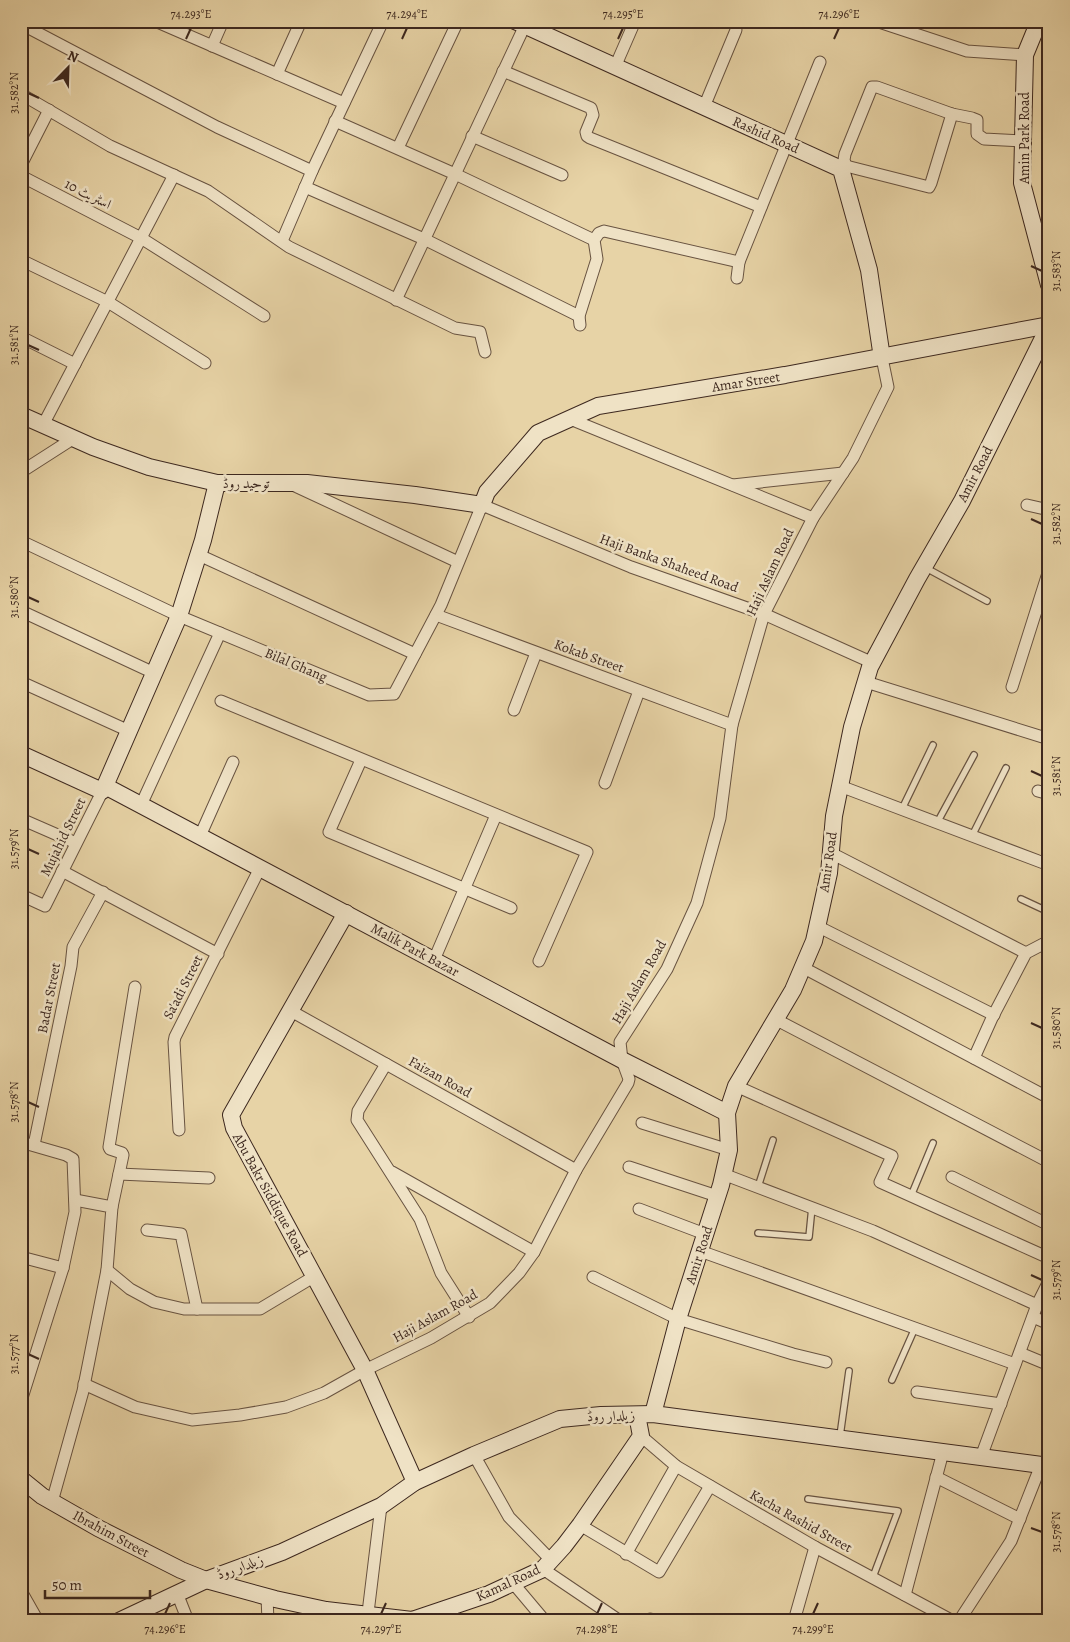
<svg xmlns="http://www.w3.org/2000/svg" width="1070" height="1642" viewBox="0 0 1070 1642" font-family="Alegreya,Amiri,serif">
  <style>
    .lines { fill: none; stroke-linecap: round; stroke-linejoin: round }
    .lane-casing { stroke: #685341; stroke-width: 8 }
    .street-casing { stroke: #685341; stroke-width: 13 }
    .secondary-casing { stroke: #3d281f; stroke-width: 18 }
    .lane { stroke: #efe2c5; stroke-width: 5.5 }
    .street { stroke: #efe2c5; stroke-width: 11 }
    .secondary { stroke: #efe2c5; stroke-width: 16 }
    .ticks { fill: none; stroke: #3d281f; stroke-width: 2 }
    .labels { text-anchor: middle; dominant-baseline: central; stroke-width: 5; stroke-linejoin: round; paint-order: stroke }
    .street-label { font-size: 14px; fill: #3d281f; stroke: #efe2c5 }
    .neatline { fill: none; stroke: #3d281f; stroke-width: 2 }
    .ticks-label { font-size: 12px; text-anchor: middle; fill: #3d281f }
  </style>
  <rect width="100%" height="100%" fill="#e7d3a6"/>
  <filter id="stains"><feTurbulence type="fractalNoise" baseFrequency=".004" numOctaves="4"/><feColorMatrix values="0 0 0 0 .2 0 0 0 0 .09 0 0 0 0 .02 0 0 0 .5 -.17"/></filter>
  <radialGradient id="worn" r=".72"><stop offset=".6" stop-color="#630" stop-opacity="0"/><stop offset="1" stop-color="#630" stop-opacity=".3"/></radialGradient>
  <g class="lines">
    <defs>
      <g id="lane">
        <polyline points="926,568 987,601"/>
        <polyline points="902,809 933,745"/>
        <polyline points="937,823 974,755"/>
        <polyline points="972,836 1006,768"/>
        <polyline points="1021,899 1049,912"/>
        <polyline points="758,1187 773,1140"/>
        <polyline points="911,1196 933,1143"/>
        <polyline points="758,1233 809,1237 812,1207"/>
        <polyline points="892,1380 915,1328"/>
        <polyline points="840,1436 849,1371"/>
        <polyline points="808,1499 898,1511 873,1577"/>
      </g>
      <g id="street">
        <polyline points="155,21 344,103"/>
        <polyline points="876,21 967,51 1025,55"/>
        <polyline points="21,24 217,127 312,171"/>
        <polyline points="212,46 223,21"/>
        <polyline points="615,67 635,21"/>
        <polyline points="503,71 591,108 593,115 586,132 587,136 590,138 761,207"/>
        <polyline points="277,74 301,21"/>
        <polyline points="21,94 110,146 208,191 289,247 455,328 480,332 485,352"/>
        <polyline points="704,107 736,30"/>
        <polyline points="335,121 455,174 594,240"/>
        <polyline points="472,136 562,175"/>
        <polyline points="398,148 458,21"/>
        <polyline points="21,165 49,110"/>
        <polyline points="846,166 844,160 845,154 872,87 877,87 952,114 972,118 977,120 977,134 984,139 1023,141"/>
        <polyline points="841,169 846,166 929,187 931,183 952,114"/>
        <polyline points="21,176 141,238 264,316"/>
        <polyline points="305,187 424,239 579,316"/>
        <polyline points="282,241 312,171 383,21"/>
        <polyline points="21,260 108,302 205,363"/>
        <polyline points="739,262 820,62"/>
        <polyline points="396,300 527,21"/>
        <polyline points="580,325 579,316 597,259 594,240 599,233 604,231 739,262 737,278"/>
        <polyline points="21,337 75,364"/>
        <polyline points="570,419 813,518"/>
        <polyline points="43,425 174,175"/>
        <polyline points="21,472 74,438"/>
        <polyline points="293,485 458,562"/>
        <polyline points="733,485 843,473"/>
        <polyline points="1027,505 1049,510"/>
        <polyline points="21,541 179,616 369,695 394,694 441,605 482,505 631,567 764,614 873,663"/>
        <polyline points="199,555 415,654"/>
        <polyline points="21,611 154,673"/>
        <polyline points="436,615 732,725"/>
        <polyline points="21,682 129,731"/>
        <polyline points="866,682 1049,739"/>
        <polyline points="1012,687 1049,570"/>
        <polyline points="221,701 587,852 539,961"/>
        <polyline points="514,710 536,653"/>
        <polyline points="361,760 329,832 511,908"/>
        <polyline points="605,783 639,691"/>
        <polyline points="840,786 1049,865"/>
        <polyline points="1038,791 1049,794"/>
        <polyline points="141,805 220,633"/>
        <polyline points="21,819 76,843"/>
        <polyline points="200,836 233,762"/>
        <polyline points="831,853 1026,953"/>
        <polyline points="62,871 218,954"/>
        <polyline points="21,895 45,906 105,786"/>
        <polyline points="817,926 994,1015"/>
        <polyline points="434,960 496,815"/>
        <polyline points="802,967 1049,1098"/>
        <polyline points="291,1011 576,1170"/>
        <polyline points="775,1019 1049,1162"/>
        <polyline points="974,1058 992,1018 1026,953 1049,941"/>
        <polyline points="386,1064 358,1111 357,1120 420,1219 441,1273 469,1317"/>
        <polyline points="736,1086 892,1156 880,1182 1049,1258"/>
        <polyline points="642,1123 729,1150"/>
        <polyline points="179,1130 174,1042 175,1037 260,868"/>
        <polyline points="21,1142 66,1155 73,1159 75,1212 63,1268 21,1401"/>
        <polyline points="34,1145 71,966 73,947 103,892"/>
        <polyline points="629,1167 717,1196"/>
        <polyline points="392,1172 534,1252"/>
        <polyline points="119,1174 209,1178"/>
        <polyline points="723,1174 873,1231 1037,1305"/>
        <polyline points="952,1177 1049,1225"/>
        <polyline points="112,1207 123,1155 122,1153 110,1149 109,1147 135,987"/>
        <polyline points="639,1209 705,1234"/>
        <polyline points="147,1230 181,1234 197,1309"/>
        <polyline points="700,1251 1015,1364"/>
        <polyline points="21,1257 63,1268"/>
        <polyline points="107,1270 130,1289 154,1302 184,1309 260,1309 315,1276"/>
        <polyline points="593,1277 678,1319 793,1354 826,1362"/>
        <polyline points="1033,1317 1049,1324"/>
        <polyline points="1020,1353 1049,1365"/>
        <polyline points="84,1384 135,1407 192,1420 240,1415 286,1407 324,1393 365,1370 431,1338 490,1303 519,1273 534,1252 576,1170 628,1083 629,1079 622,1060 620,1042 667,969 697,903 720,818 732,725 764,614 813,518 853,458 888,387 882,358"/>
        <polyline points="917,1392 1001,1404"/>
        <polyline points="641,1436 676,1466 815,1547 953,1621"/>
        <polyline points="474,1455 509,1517 550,1559"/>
        <polyline points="981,1457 1037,1305 1049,1281"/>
        <polyline points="936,1477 1020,1519"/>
        <polyline points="52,1502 83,1391 107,1270 112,1207 75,1200"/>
        <polyline points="580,1525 659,1572 710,1486"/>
        <polyline points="626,1554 676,1466"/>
        <polyline points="543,1569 620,1621"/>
        <polyline points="513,1583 545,1621"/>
        <polyline points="21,1591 38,1621"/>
        <polyline points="177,1593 188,1621"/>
        <polyline points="905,1595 943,1452"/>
        <polyline points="267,1597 268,1621"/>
        <polyline points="367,1621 381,1506"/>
        <polyline points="649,1621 650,1619 656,1621"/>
        <polyline points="794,1621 815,1547"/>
        <polyline points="959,1621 1011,1541 1041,1465"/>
      </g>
      <g id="secondary">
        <polyline points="515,21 841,169 869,270 882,358"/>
        <polyline points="1039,21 1025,55 1022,183 1049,285"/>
        <polyline points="21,415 93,447 149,467 217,483 307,483 415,495 482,505 487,492 538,433 598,406 785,375 1049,325"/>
        <polyline points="217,483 203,540 179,616 105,786 622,1060 727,1113"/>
        <polyline points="21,754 102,791"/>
        <polyline points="346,913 231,1115 234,1128 365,1370 415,1482"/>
        <polyline points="653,1414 678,1319 721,1185 729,1150 727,1113 736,1086 793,990 814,941 829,873 834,816 852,727 870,667 917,579 962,501 1049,326"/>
        <polyline points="21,1479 42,1496 98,1528 181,1570 206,1580 275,1599 326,1610 412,1620 489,1594 543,1569 564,1546 580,1525 641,1436 637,1415"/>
        <polyline points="119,1621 206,1580 282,1552 381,1506 415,1482 474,1455 560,1419 601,1415 653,1414 1049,1466"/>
      </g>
    </defs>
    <use href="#lane" class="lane-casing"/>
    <use href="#street" class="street-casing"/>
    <use href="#secondary" class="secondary-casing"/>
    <use href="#lane" class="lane"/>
    <use href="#street" class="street"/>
    <use href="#secondary" class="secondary"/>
  </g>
  <path class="ticks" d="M186 39 191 28M402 39 407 28M618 39 623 28M834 39 839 28M28 93 39 98M1031 266 1042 271M28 345 39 350M1031 519 1042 524M28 597 39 602M1031 771 1042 776M28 849 39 854M1031 1023 1042 1028M28 1102 39 1107M1031 1275 1042 1280M28 1354 39 1359M1031 1528 1042 1532M165 1614 170 1603M381 1614 386 1603M597 1614 602 1603M813 1614 818 1603"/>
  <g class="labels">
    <g class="street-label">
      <text transform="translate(766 135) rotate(24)">Rashid Road</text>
      <text transform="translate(1024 138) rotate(-90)">Amin Park Road</text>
      <text transform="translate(88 194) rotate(27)">اسٹریٹ 10</text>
      <text transform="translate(746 382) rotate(-9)">Amar Street</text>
      <text transform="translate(975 474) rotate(-63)">Amir Road</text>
      <text x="246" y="483">توحید روڈ</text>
      <text transform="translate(669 563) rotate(20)">Haji Banka Shaheed Road</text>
      <text transform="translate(770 572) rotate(-65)">Haji Aslam Road</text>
      <text transform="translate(589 656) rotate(20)">Kokab Street</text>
      <text transform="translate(296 665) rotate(23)">Bilal Ghang</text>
      <text transform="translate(63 837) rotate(-64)">Mujahid Street</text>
      <text transform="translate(828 862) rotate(-82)">Amir Road</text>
      <text transform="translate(415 950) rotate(28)">Malik Park Bazar</text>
      <text transform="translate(639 982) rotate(-60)">Haji Aslam Road</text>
      <text transform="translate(183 987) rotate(-63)">Sa'adi Street</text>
      <text transform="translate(49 998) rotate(-79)">Badar Street</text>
      <text transform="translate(440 1077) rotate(29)">Faizan Road</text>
      <text transform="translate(270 1195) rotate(61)">Abu Bakr Siddique Road</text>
      <text transform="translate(699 1255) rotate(-72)">Amir Road</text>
      <text transform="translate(435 1316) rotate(-29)">Haji Aslam Road</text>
      <text transform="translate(611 1416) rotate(-2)">زیلدار روڈ</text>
      <text transform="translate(801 1521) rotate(29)">Kacha Rashid Street</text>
      <text transform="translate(111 1534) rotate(28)">Ibrahim Street</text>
      <text transform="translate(240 1567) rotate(-20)">زیلدار روڈ</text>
      <text transform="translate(508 1583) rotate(-25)">Kamal Road</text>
    </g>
  </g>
  <rect width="1070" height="1642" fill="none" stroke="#e7d3a6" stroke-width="55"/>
  <g transform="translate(68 68) rotate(23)" stroke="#efe2c5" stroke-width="4" paint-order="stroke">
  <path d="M0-4L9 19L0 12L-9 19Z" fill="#3d281f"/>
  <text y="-8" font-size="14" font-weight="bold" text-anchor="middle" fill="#3d281f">N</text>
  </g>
  <path d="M45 1590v8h105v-8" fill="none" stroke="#3d281f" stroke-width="2.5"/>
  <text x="52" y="1590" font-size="15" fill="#3d281f" stroke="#efe2c5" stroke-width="4" paint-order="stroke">50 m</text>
  <rect x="28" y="28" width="1014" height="1586" class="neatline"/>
  <g class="ticks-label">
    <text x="191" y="18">74.293°E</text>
    <text x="407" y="18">74.294°E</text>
    <text x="623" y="18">74.295°E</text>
    <text x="839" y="18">74.296°E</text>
    <text transform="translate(14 93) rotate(-90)" y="4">31.582°N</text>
    <text transform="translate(1056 271) rotate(-90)" y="4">31.583°N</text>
    <text transform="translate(14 345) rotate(-90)" y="4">31.581°N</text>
    <text transform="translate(1056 524) rotate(-90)" y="4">31.582°N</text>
    <text transform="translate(14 597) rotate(-90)" y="4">31.580°N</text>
    <text transform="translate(1056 776) rotate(-90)" y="4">31.581°N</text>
    <text transform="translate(14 849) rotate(-90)" y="4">31.579°N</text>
    <text transform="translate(1056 1028) rotate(-90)" y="4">31.580°N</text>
    <text transform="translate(14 1102) rotate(-90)" y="4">31.578°N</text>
    <text transform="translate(1056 1280) rotate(-90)" y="4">31.579°N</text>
    <text transform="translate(14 1354) rotate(-90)" y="4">31.577°N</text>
    <text transform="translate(1056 1532) rotate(-90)" y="4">31.578°N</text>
    <text x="165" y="1633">74.296°E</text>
    <text x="381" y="1633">74.297°E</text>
    <text x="597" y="1633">74.298°E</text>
    <text x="813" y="1633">74.299°E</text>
  </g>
  <rect width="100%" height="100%" filter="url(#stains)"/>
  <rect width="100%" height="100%" fill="url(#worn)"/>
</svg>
